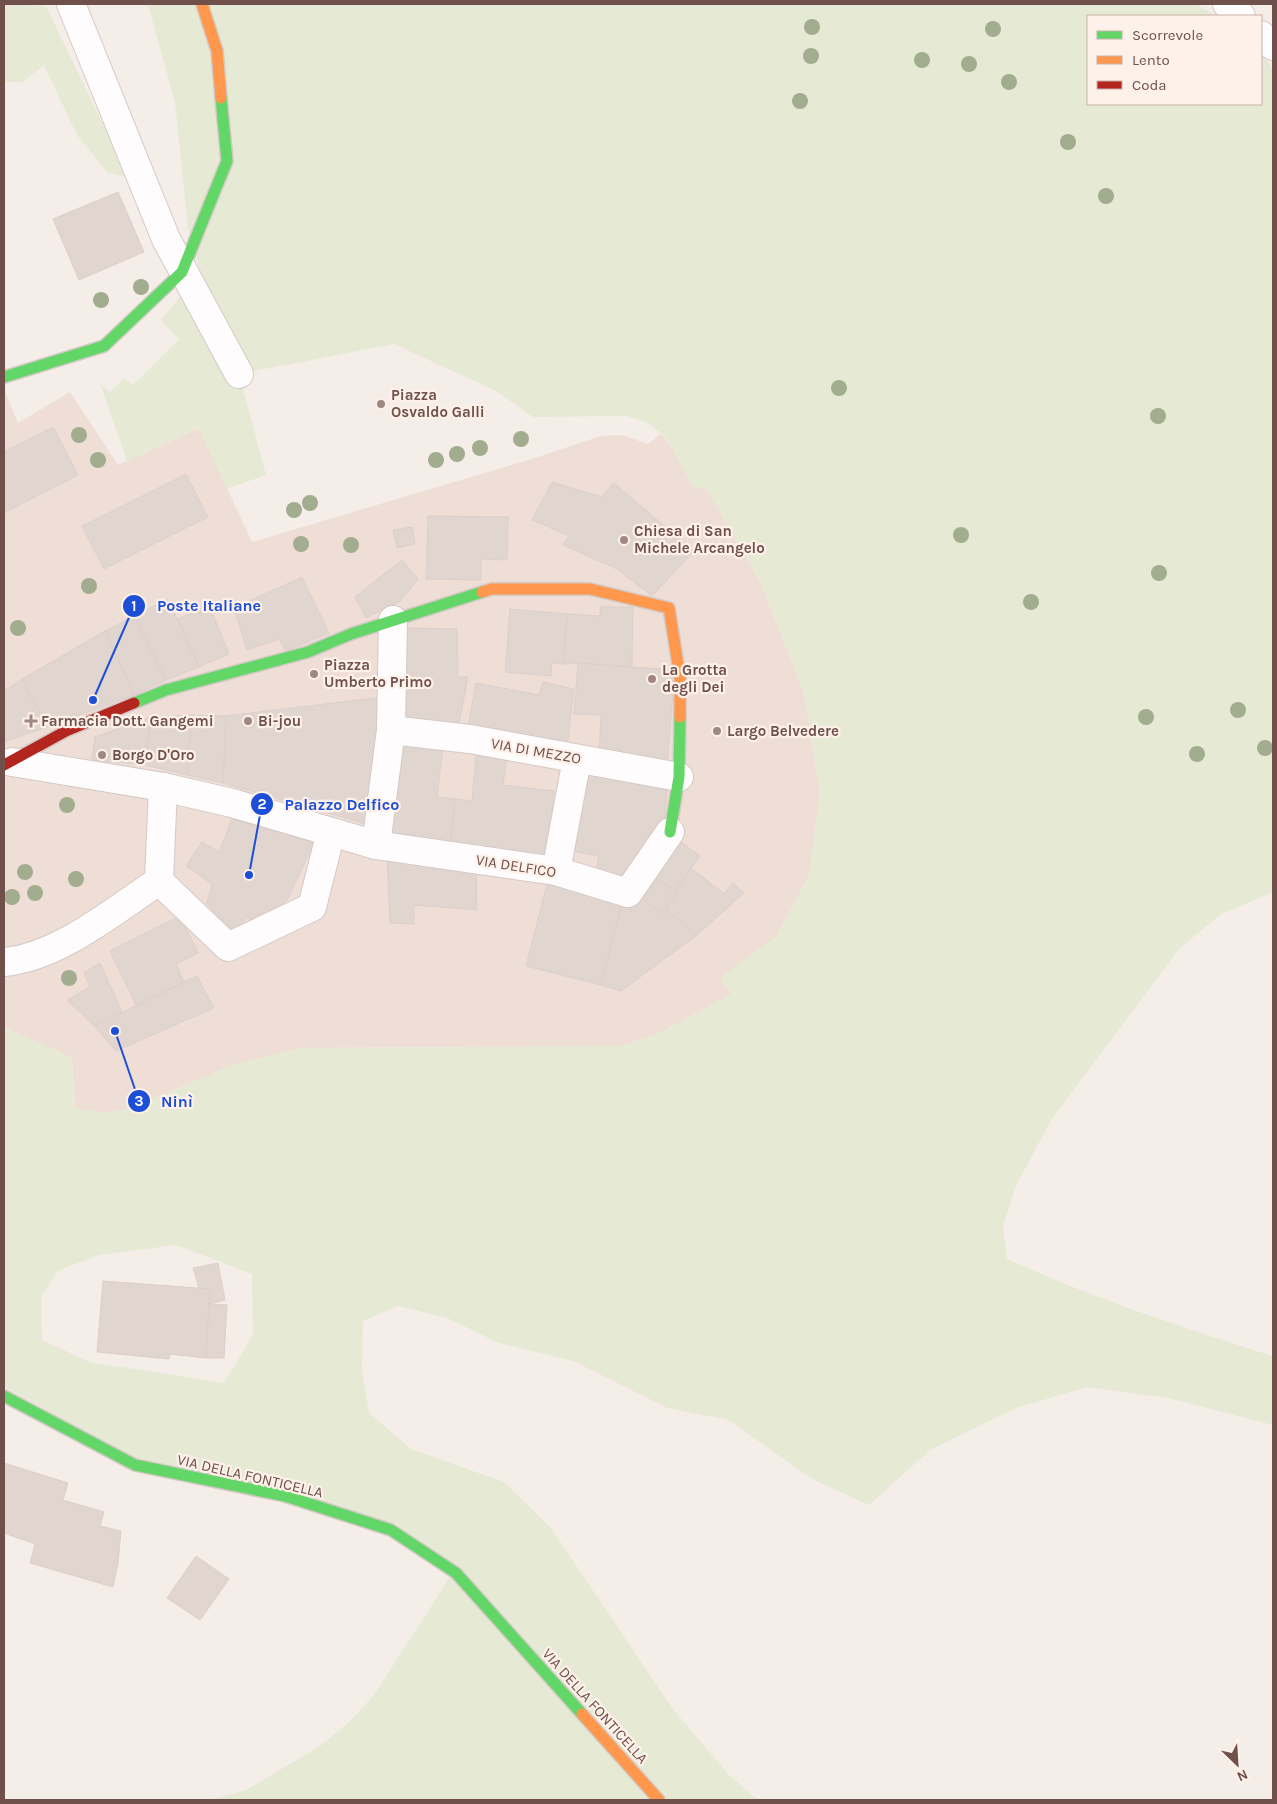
<svg xmlns="http://www.w3.org/2000/svg" width="1277" height="1804" viewBox="0 0 1277 1804" font-family="Karla,sans-serif">
  <style>
    .residential { fill: #eeded6 }
    .green { fill: #e6ead4; fill-rule: evenodd }
    .building { fill: #e1d5d0; stroke: #ddcfcb }
    .lines { fill: none; stroke-linecap: round; stroke-linejoin: round }
    .street-casing { stroke: #d4c9c6; stroke-width: 30 }
    .fast-casing { stroke: #d4c9c5; stroke-width: 14 }
    .slow-casing { stroke: #d4c9c5; stroke-width: 14 }
    .jam-casing { stroke: #d4c9c5; stroke-width: 14 }
    .street { stroke: #fefcfc; stroke-width: 28 }
    .fast { stroke: #63d668; stroke-width: 11 }
    .slow { stroke: #ff974d; stroke-width: 11 }
    .jam { stroke: #b3261e; stroke-width: 11 }
    .tree { fill: #a2ac8e }
    .poi-dot { fill: #9f8782; stroke: #fef1e9; stroke-width: 2 }
    .labels { text-anchor: middle; dominant-baseline: central; stroke-width: 4.5; stroke-linejoin: round; paint-order: stroke }
    .poi-label { font-size: 15px; font-weight: bold; fill: #70504b; stroke: #fef1e9; text-anchor: start }
    .street-label { font-size: 15px; fill: #70504b; stroke: #fef1e9 }
    .leader { fill: none; stroke: #1d4ed8; stroke-width: 2 }
    .callout-dot { fill: #1d4ed8; stroke: #fef1e9; stroke-width: 2 }
    .mark-label { font-size: 15px; text-anchor: middle; font-weight: bold; fill: #fff }
    .callout-label { font-size: 16px; text-anchor: middle; font-weight: bold; fill: #1d4ed8; stroke: #fef1e9; stroke-width: 4.5; stroke-linejoin: round; paint-order: stroke }
  </style>
  <rect width="100%" height="100%" fill="#f5ede8"/>
  <polygon class="residential" points="4,389 18,423 70,392 118,465 199,428 252,542 532,459 601,436 622,435 648,444 661,434 707,489 761,583 804,693 820,792 809,876 776,937 721,978 732,994 658,1034 622,1046 300,1048 233,1065 129,1109 105,1113 75,1110 72,1058 4,1027"/>
  <g class="green">
    <polygon points="4,4 46,6 128,177 108,173 77,135 44,65 23,82 6,82 4,78"/>
    <path d="M148 4H1196L1216 16H1088V104H1261V50L1273 70V892L1221 914 1179 949 1051 1120 1015 1188 1003 1226 1007 1259C1093 1298 1183 1328 1273 1356V1425L1168 1398 1087 1387 1016 1408 930 1450 869 1505 814 1480 728 1420 667 1408 573 1361 499 1343 447 1318 398 1306 363 1321 362 1371 369 1413 411 1449 504 1482 551 1528 672 1708 728 1774 758 1800H668L397 1524 136 1458 4 1387V1027L72 1058 74 1108 105 1113 129 1109 233 1065 300 1048 622 1046 658 1034 731 994 720 978 776 937 809 876 820 792 804 693 761 583 707 489 693 487 667 439 650 424 627 416 533 417 496 391 394 344 239 374 266 475 227 489 198 428 127 461 100 383 110 392 124 378 133 385 179 339 161 320 195 278 205 290 188 228 175 103ZM176 1245 252 1274 253 1335 224 1383 90 1362 42 1340 41 1297 59 1270 99 1255Z"/>
    <polygon points="450,1577 651,1800 209,1800 246,1790 320,1746 350,1721 374,1695"/>
  </g>
  <g class="building">
    <polygon points="118,192 144,252 79,280 53,219"/>
    <polygon points="53,427 78,475 4,513 4,452"/>
    <polygon points="186,474 208,517 104,569 82,526"/>
    <polygon points="552,482 602,497 614,483 694,551 652,596 617,569 563,545 569,536 532,520"/>
    <polygon points="428,516 508,517 507,560 481,559 481,580 426,579"/>
    <polygon points="412,527 415,544 397,548 393,530"/>
    <polygon points="402,560 418,579 400,601 366,618 355,597"/>
    <polygon points="302,577 329,633 286,651 279,639 247,650 234,608"/>
    <polygon points="168,599 199,667 166,680 134,616"/>
    <polygon points="209,605 229,654 199,667 178,619"/>
    <polygon points="600,607 633,607 632,667 578,663 563,664 567,614 600,616"/>
    <polygon points="510,609 567,614 563,664 552,663 551,676 505,672"/>
    <polygon points="134,616 166,680 134,695 105,631"/>
    <polygon points="403,628 457,629 458,677 468,677 459,724 404,725"/>
    <polygon points="105,631 134,695 47,727 22,679"/>
    <polygon points="578,663 675,670 667,767 599,752 601,715 574,714"/>
    <polygon points="22,679 47,727 4,742 4,691"/>
    <polygon points="543,682 574,689 567,747 468,727 476,683 539,695"/>
    <polygon points="383,697 370,825 223,783 226,716"/>
    <polygon points="192,715 187,775 145,765 151,717"/>
    <polygon points="192,715 226,716 223,783 187,775"/>
    <polygon points="151,717 145,765 92,760 95,737"/>
    <polygon points="401,742 443,746 437,797 455,799 450,849 390,843"/>
    <polygon points="476,754 507,757 503,785 554,791 547,861 450,849 455,799 472,801"/>
    <polygon points="589,770 667,785 664,834 629,881 595,874 599,856 572,851"/>
    <polygon points="232,819 314,843 287,900 258,926 247,917 232,935 207,903 212,884 186,866 202,842 219,852"/>
    <polygon points="674,837 700,856 675,891 649,873"/>
    <polygon points="387,855 476,868 477,910 414,905 414,924 390,923"/>
    <polygon points="691,868 724,894 733,883 744,893 697,935 665,909 677,894 675,891"/>
    <polygon points="649,873 677,894 662,913 635,894"/>
    <polygon points="547,884 622,903 601,985 526,966"/>
    <polygon points="635,894 662,913 665,909 697,935 621,991 601,985 622,903"/>
    <polygon points="180,916 198,953 176,964 184,982 136,1005 110,951"/>
    <polygon points="100,963 122,1012 94,1026 67,1000 90,987 84,973"/>
    <polygon points="197,976 214,1008 116,1051 94,1026"/>
    <polygon points="218,1263 225,1300 209,1304 210,1289 199,1288 193,1268"/>
    <polygon points="103,1281 210,1289 206,1358 170,1354 169,1359 97,1352"/>
    <polygon points="209,1304 227,1305 224,1358 206,1358"/>
    <polygon points="4,1463 68,1483 63,1500 104,1512 100,1526 121,1531 118,1563 113,1587 30,1563 35,1544 4,1533"/>
    <polygon points="196,1556 229,1579 200,1620 167,1598"/>
  </g>
  <g class="lines">
    <defs>
      <g id="street">
        <polyline points="71,4 166,239 239,374"/>
        <polyline points="1227,4 1241,16"/>
        <polyline points="1261,35 1273,46"/>
        <polyline points="391,730 470,739 679,777"/>
        <polyline points="12,762 163,787 232,803 376,845 556,871 628,893 670,832"/>
        <polyline points="376,845 391,730 393,620"/>
        <polyline points="556,871 577,759"/>
        <polyline points="159,881 228,947 312,907 331,832"/>
        <path d="M4 962C59 957 113 911 159 881L163 787"/>
      </g>
      <g id="fast">
        <polyline points="4,377 104,346 182,272 227,161 221,98"/>
        <polyline points="134,703 166,690 308,652 351,634 482,592"/>
        <polyline points="670,832 679,777 680,717"/>
        <polyline points="4,1396 135,1465 285,1496 391,1530 456,1573 582,1714"/>
      </g>
      <g id="slow">
        <polyline points="202,4 217,51 221,98"/>
        <polyline points="482,592 492,589 590,589 669,608 680,677 680,717"/>
        <polyline points="582,1714 659,1800"/>
      </g>
      <polyline id="jam" points="4,765 66,731 134,703"/>
    </defs>
    <use href="#street" class="street-casing"/>
    <use href="#fast" class="fast-casing"/>
    <use href="#slow" class="slow-casing"/>
    <use href="#jam" class="jam-casing"/>
    <use href="#street" class="street"/>
    <use href="#fast" class="fast"/>
    <use href="#slow" class="slow"/>
    <use href="#jam" class="jam"/>
  </g>
  <g class="tree">
    <circle cx="812" cy="27" r="8"/>
    <circle cx="993" cy="29" r="8"/>
    <circle cx="811" cy="56" r="8"/>
    <circle cx="922" cy="60" r="8"/>
    <circle cx="969" cy="64" r="8"/>
    <circle cx="1009" cy="82" r="8"/>
    <circle cx="800" cy="101" r="8"/>
    <circle cx="1068" cy="142" r="8"/>
    <circle cx="1106" cy="196" r="8"/>
    <circle cx="141" cy="287" r="8"/>
    <circle cx="101" cy="300" r="8"/>
    <circle cx="839" cy="388" r="8"/>
    <circle cx="1158" cy="416" r="8"/>
    <circle cx="79" cy="435" r="8"/>
    <circle cx="521" cy="439" r="8"/>
    <circle cx="480" cy="448" r="8"/>
    <circle cx="457" cy="454" r="8"/>
    <circle cx="98" cy="460" r="8"/>
    <circle cx="436" cy="460" r="8"/>
    <circle cx="310" cy="503" r="8"/>
    <circle cx="294" cy="510" r="8"/>
    <circle cx="961" cy="535" r="8"/>
    <circle cx="301" cy="544" r="8"/>
    <circle cx="351" cy="545" r="8"/>
    <circle cx="1159" cy="573" r="8"/>
    <circle cx="89" cy="586" r="8"/>
    <circle cx="1031" cy="602" r="8"/>
    <circle cx="18" cy="628" r="8"/>
    <circle cx="1238" cy="710" r="8"/>
    <circle cx="1146" cy="717" r="8"/>
    <circle cx="1265" cy="748" r="8"/>
    <circle cx="1197" cy="754" r="8"/>
    <circle cx="67" cy="805" r="8"/>
    <circle cx="25" cy="872" r="8"/>
    <circle cx="76" cy="879" r="8"/>
    <circle cx="35" cy="893" r="8"/>
    <circle cx="12" cy="897" r="8"/>
    <circle cx="69" cy="978" r="8"/>
  </g>
  <g class="poi-dot">
    <circle cx="381" cy="404" r="5"/>
    <circle cx="624" cy="540" r="5"/>
    <circle cx="314" cy="674" r="5"/>
    <circle cx="652" cy="679" r="5"/>
    <path d="M28.5 713.5h5v5h5v5h-5v5h-5v-5h-5v-5h5z"/>
    <circle cx="248" cy="721" r="5"/>
    <circle cx="717" cy="731" r="5"/>
    <circle cx="102" cy="755" r="5"/>
  </g>
  <g class="labels">
    <g class="poi-label">
      <text x="391" y="395">Piazza<tspan x="391" dy="17">Osvaldo Galli</tspan></text>
      <text x="634" y="531">Chiesa di San<tspan x="634" dy="17">Michele Arcangelo</tspan></text>
      <text x="324" y="665">Piazza<tspan x="324" dy="17">Umberto Primo</tspan></text>
      <text x="662" y="670">La Grotta<tspan x="662" dy="17">degli Dei</tspan></text>
      <text x="41" y="721">Farmacia Dott. Gangemi</text>
      <text x="258" y="721">Bi-jou</text>
      <text x="727" y="731">Largo Belvedere</text>
      <text x="112" y="755">Borgo D'Oro</text>
    </g>
    <g class="street-label">
      <text transform="translate(536 751) rotate(10)">VIA DI MEZZO</text>
      <text transform="translate(516 866) rotate(9)">VIA DELFICO</text>
      <text transform="translate(250 1476) rotate(13)">VIA DELLA FONTICELLA</text>
      <text transform="translate(595 1706) rotate(48)">VIA DELLA FONTICELLA</text>
    </g>
  </g>
  <path class="leader" d="M93 700L134 606M249 875L262 804M115 1031L139 1101"/>
  <g class="callout-dot">
    <circle cx="93" cy="700" r="5"/>
    <circle cx="249" cy="875" r="5"/>
    <circle cx="115" cy="1031" r="5"/>
    <circle cx="134" cy="606" r="12"/>
    <circle cx="262" cy="804" r="12"/>
    <circle cx="139" cy="1101" r="12"/>
  </g>
  <g class="mark-label">
    <text x="134" y="611">1</text>
    <text x="262" y="809">2</text>
    <text x="139" y="1106">3</text>
  </g>
  <g class="callout-label">
    <text x="209" y="611">Poste Italiane</text>
    <text x="342" y="810">Palazzo Delfico</text>
    <text x="177" y="1107">Ninì</text>
  </g>
  <rect width="1277" height="1804" fill="none" stroke="#70504b" stroke-width="10"/>
  <rect x="1087" y="15" width="175" height="90" fill="#fef1e9" stroke="#c5b1aa"/>
  <rect x="1097" y="31" width="25" height="8" fill="#63d668" stroke="#c5b1aa"/>
  <text x="1132" y="40" font-size="15" fill="#70504b">Scorrevole</text>
  <rect x="1097" y="56" width="25" height="8" fill="#ff974d" stroke="#c5b1aa"/>
  <text x="1132" y="65" font-size="15" fill="#70504b">Lento</text>
  <rect x="1097" y="81" width="25" height="8" fill="#b3261e" stroke="#c5b1aa"/>
  <text x="1132" y="90" font-size="15" fill="#70504b">Coda</text>
  <g transform="translate(1237 1764) rotate(155)" stroke="#fef1e9" stroke-width="4" paint-order="stroke">
  <path d="M0-4L9 19L0 12L-9 19Z" fill="#70504b"/>
  <text y="-8" font-size="14" font-weight="bold" text-anchor="middle" fill="#70504b">N</text>
  </g>
</svg>
